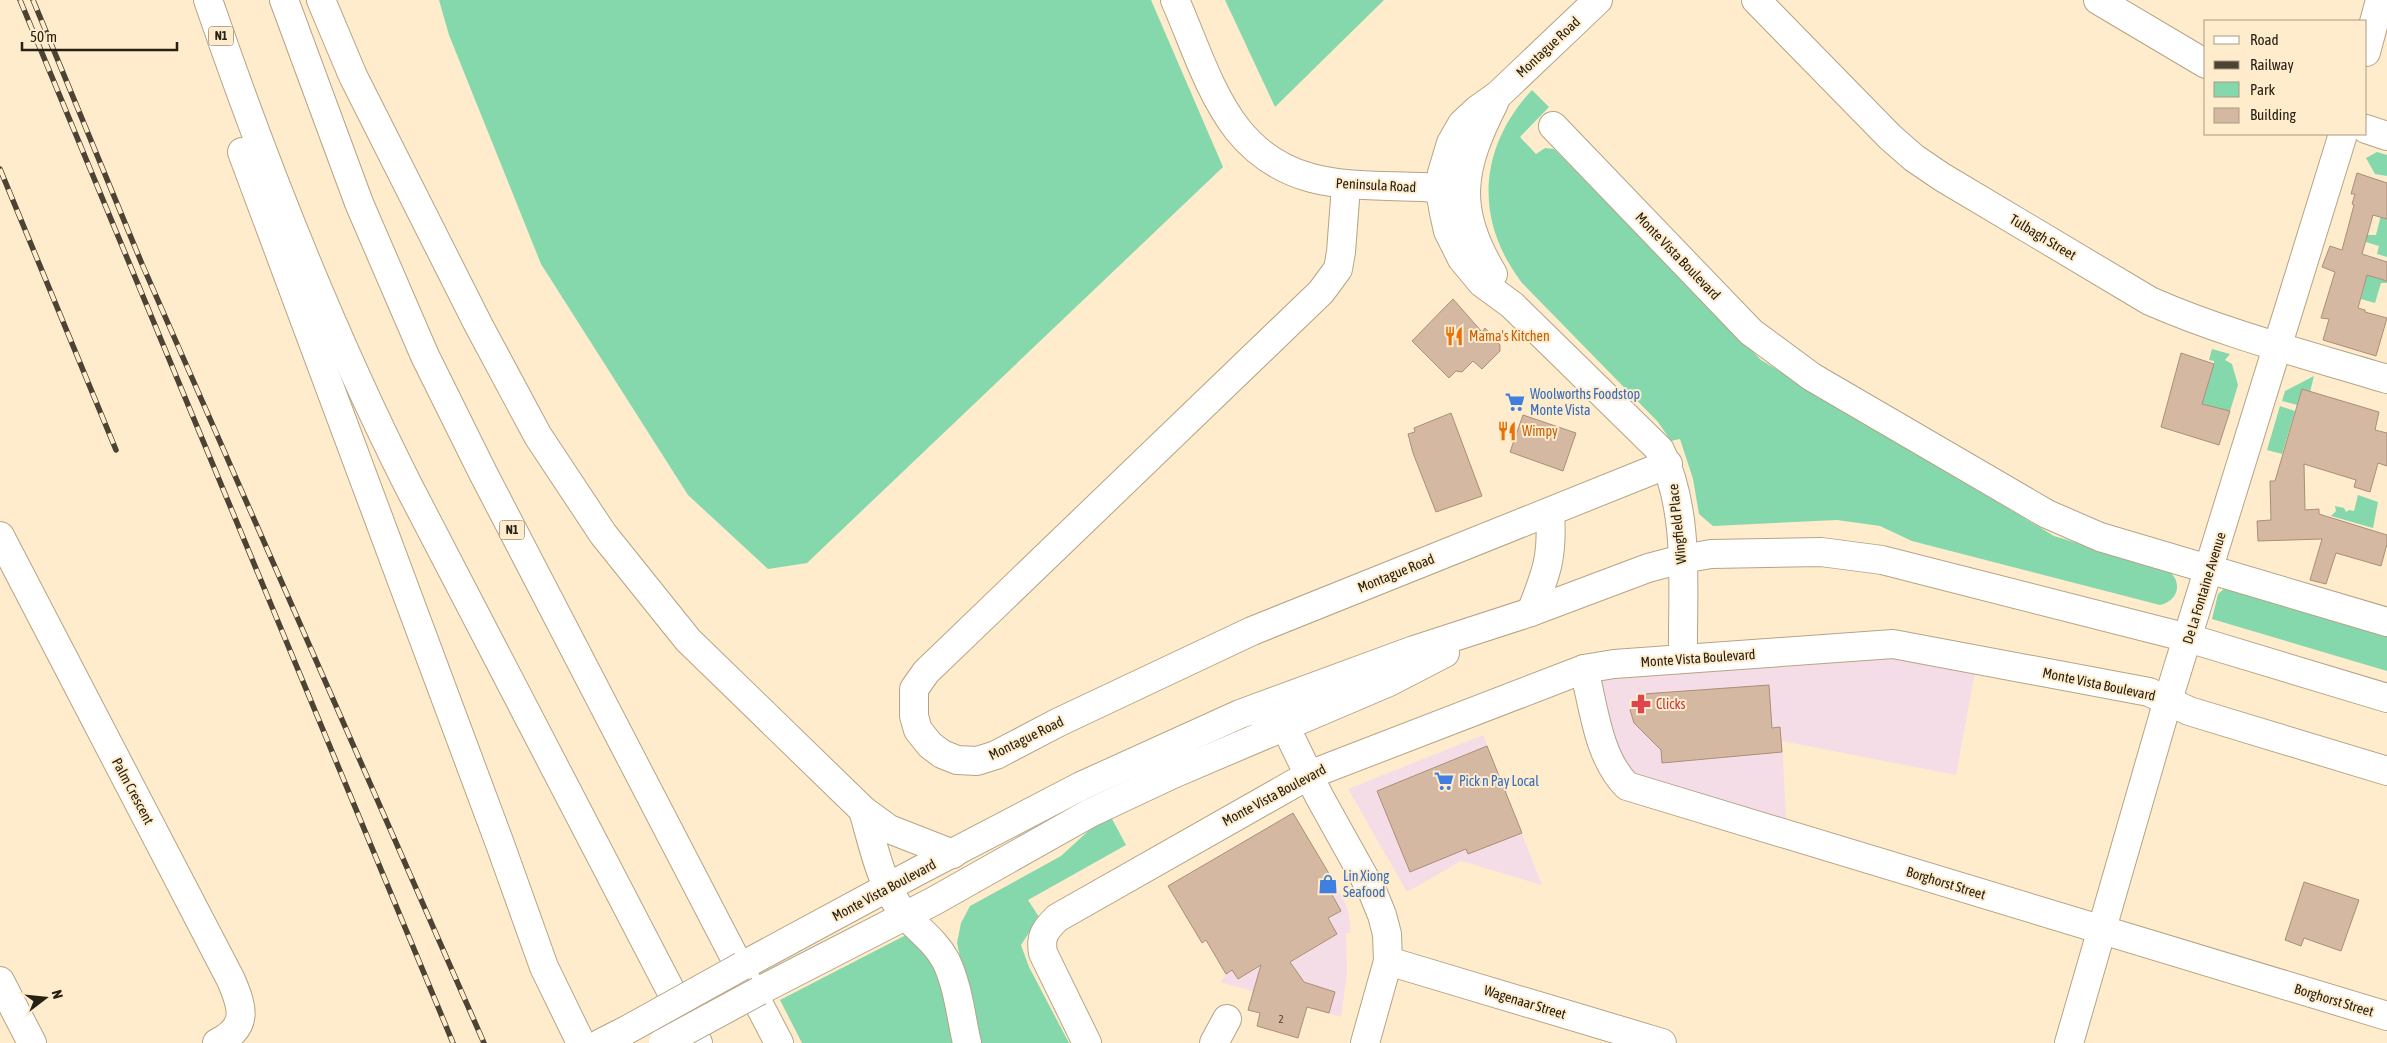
<svg xmlns="http://www.w3.org/2000/svg" width="2387" height="1043" viewBox="0 0 2387 1043" font-family="'Asap Condensed',sans-serif">
  <style>
    .commercial { fill: #f5dde7 }
    .green { fill: #84d8ac }
    .building { fill: #d5b8a1; stroke: #aa8e78 }
    .lines { fill: none; stroke-linecap: round; stroke-linejoin: round }
    .minor-casing { stroke: #b5a485; stroke-width: 30 }
    .major-casing { stroke: #b5a485; stroke-width: 30 }
    .highway-casing { stroke: #b5a485; stroke-width: 30 }
    .minor { stroke: #fff; stroke-width: 28 }
    .major { stroke: #fff; stroke-width: 28 }
    .highway { stroke: #fff; stroke-width: 28 }
    .rail-casing { stroke: #4c4334; stroke-width: 5.5 }
    .rail { stroke: #feeccc; stroke-width: 4; stroke-dasharray: 11; stroke-linecap: butt }
    .major-bridge-casing { stroke: #b5a485; stroke-width: 30; stroke-linecap: butt }
    .major-bridge { stroke: #fff; stroke-width: 28 }
    .labels { text-anchor: middle; dominant-baseline: central; stroke-width: 4; stroke-linejoin: round; paint-order: stroke }
    .number-label { font-size: 11px; fill: #524637 }
    .shield { fill: #feeccc; stroke: #685d4b; stroke-width: 1 }
    .shield-label { font-size: 12px; font-weight: bold; fill: #272014 }
    .street-label { font-size: 14px; fill: #272014; stroke: #feeccc }
    .food-label { font-size: 14px; fill: #c56008; stroke: #feeccc; text-anchor: start }
    .shop-label { font-size: 14px; fill: #366cbe; stroke: #feeccc; text-anchor: start }
    .health-label { font-size: 14px; fill: #be3a42; stroke: #feeccc; text-anchor: start }
  </style>
  <rect width="100%" height="100%" fill="#feeccc"/>
  <g class="commercial">
    <polygon points="1893,646 1977,661 1956,775 1782,741 1787,833 1627,785 1585,670"/>
    <polygon points="1483,735 1542,885 1461,861 1407,892 1348,789"/>
    <polygon points="1293,813 1342,896 1348,910 1351,933 1346,933 1347,973 1341,1017 1221,982 1226,974 1206,941 1202,943 1168,886"/>
  </g>
  <g class="green">
    <polygon points="439,0 1151,0 1223,167 807,563 768,569 688,495 541,264 449,35"/>
    <polygon points="1225,0 1384,0 1275,107"/>
    <path d="M1532 90 1549 107 1520 137 1536 154 1545 148 1554 149 1761 360 2054 536 2169 571C2183 583 2178 601 2160 605L1912 541 1880 526 1837 520 1713 526 1699 514 1693 479 1680 439 1671 441 1658 422 1522 283C1474 220 1478 148 1532 90Z"/>
    <polygon points="2377,152 2387,155 2387,176 2375,174 2366,158"/>
    <polygon points="2381,215 2387,219 2387,257 2377,254 2379,246 2366,242 2367,235 2376,235"/>
    <polygon points="2367,275 2387,281 2387,283 2381,283 2375,303 2361,299"/>
    <polygon points="2212,349 2230,354 2225,360 2232,364 2238,385 2230,411 2202,404 2214,364 2214,361 2209,360"/>
    <polygon points="2314,376 2310,392 2302,390 2297,405 2282,401 2285,391"/>
    <polygon points="2280,406 2295,411 2282,454 2267,450"/>
    <polygon points="2358,495 2378,502 2373,528 2331,516 2336,511 2335,506 2344,508 2346,512 2349,510 2354,511"/>
    <polygon points="2225,588 2387,637 2387,671 2212,619 2218,594"/>
    <polygon points="1111,817 1126,845 1028,900 1039,917 1021,945 1029,967 1069,1043 979,1043 957,943 961,923 970,906 1061,856 1096,824"/>
    <polygon points="906,935 933,962 957,1043 802,1043 780,1000"/>
  </g>
  <g class="building">
    <polygon points="2357,173 2387,183 2387,219 2373,215 2362,254 2387,262 2387,281 2367,275 2358,308 2365,310 2365,312 2387,318 2376,356 2323,340 2329,319 2321,318 2335,272 2322,267 2330,246 2342,250 2354,205 2352,204 2355,194 2351,194"/>
    <polygon points="1453,299 1482,332 1485,328 1500,345 1500,351 1482,369 1473,361 1462,372 1456,371 1449,378 1412,341"/>
    <polygon points="2181,353 2214,364 2202,404 2230,411 2219,445 2161,427"/>
    <polygon points="2302,389 2379,412 2375,430 2387,433 2387,466 2378,463 2370,492 2354,487 2356,480 2304,464 2305,510 2319,509 2319,514 2387,535 2387,544 2381,566 2336,553 2326,584 2310,580 2322,539 2258,541 2257,521 2271,520 2270,481 2275,481"/>
    <polygon points="1451,413 1482,496 1436,512 1413,453 1408,434 1415,432 1414,428"/>
    <polygon points="1523,415 1576,433 1563,471 1510,452"/>
    <polygon points="1769,685 1772,728 1780,727 1782,752 1662,763 1661,750 1634,723 1630,710 1643,694"/>
    <polygon points="1487,746 1522,833 1468,854 1466,849 1410,872 1377,791"/>
    <polygon points="1293,813 1337,887 1330,891 1341,911 1328,918 1337,934 1290,962 1304,982 1335,992 1329,1013 1307,1007 1298,1038 1257,1026 1260,1013 1248,1010 1261,965 1238,979 1232,970 1226,974 1206,940 1202,943 1168,886"/>
    <polygon points="2304,882 2359,900 2341,951 2304,938 2301,946 2285,940"/>
  </g>
  <g class="lines">
    <defs>
      <g id="minor">
        <path d="M1175 0C1194 43 1209 93 1238 130 1288 192 1353 184 1423 187 1437 188 1451 191 1465 191"/>
        <path d="M1598 0 1498 95 1477 110 1462 124 1451 143 1442 173 1440 190 1444 213 1448 231 1462 259 1482 283 1512 305 1660 450C1691 512 1682 591 1683 658"/>
        <path d="M1756 0 1890 137 1914 158 1942 177 2150 301C2225 334 2308 355 2387 379"/>
        <polyline points="2098,0 2206,64"/>
        <polyline points="2366,52 2380,0"/>
        <polyline points="1553,126 1751,332 1812,377 2047,514 2100,537 2387,622"/>
        <polyline points="2366,129 2387,136"/>
        <polyline points="1346,186 1341,252 1338,269 1321,292 926,672 914,689 914,716 918,730 930,745 942,754 957,760 977,761 996,755 1059,722 1252,631 1668,464"/>
        <path d="M1493 274C1453 209 1461 168 1494 103"/>
        <path d="M0 536 231 980C243 1008 249 1027 217 1043"/>
        <path d="M1584 669C1594 708 1598 757 1627 786L2387 1016"/>
        <polyline points="1263,716 1285,726 1319,796 1373,893 1382,915 1387,934 1388,961 1365,1043"/>
        <polyline points="1388,961 1662,1043"/>
        <polyline points="0,981 32,1043"/>
        <path d="M1087 1043 1043 953C1040 936 1045 930 1057 918L1309 775 1584 669 1614 664 1893 644 2149 692 2189 711 2387 771"/>
        <polyline points="1214,1043 1227,1019"/>
        <polyline points="2069,1043 2168,700 2343,134"/>
      </g>
      <g id="major">
        <path d="M1531 612C1547 572 1553 556 1550 512"/>
        <polyline points="742,966 918,871 1081,786 1240,714 1414,650 1531,612 1648,568 1682,559 1711,554 1821,552 1882,560 2188,638 2387,698"/>
        <polyline points="759,991 934,901 1090,813 1173,774 1389,682 1445,653"/>
        <polyline points="601,1043 625,1031"/>
      </g>
      <g id="highway">
        <path d="M208 0C265 166 329 328 408 485L698 1043"/>
        <polyline points="284,0 359,203 425,356 483,473 779,1043"/>
        <polyline points="321,0 353,76 479,326 538,436 603,534 688,640 863,810 889,829 953,854"/>
        <polyline points="242,152 500,844 544,967 581,1043"/>
        <path d="M863 810C873 844 881 888 906 916 920 931 936 942 946 961 958 986 961 1017 967 1043"/>
      </g>
    </defs>
    <use href="#minor" class="minor-casing"/>
    <use href="#major" class="major-casing"/>
    <use href="#highway" class="highway-casing"/>
    <use href="#minor" class="minor"/>
    <use href="#major" class="major"/>
    <use href="#highway" class="highway"/>
    <defs>
      <g id="rail">
        <polyline points="20,0 453,1043"/>
        <polyline points="33,0 142,264 484,1043"/>
        <polyline points="0,169 116,450"/>
      </g>
    </defs>
    <use href="#rail" class="rail-casing"/>
    <use href="#rail" class="rail"/>
    <defs>
      <g id="major-bridge">
        <polyline points="625,1031 742,966"/>
        <polyline points="663,1043 759,991"/>
      </g>
    </defs>
    <use href="#major-bridge" class="major-bridge-casing"/>
    <use href="#major-bridge" class="major-bridge"/>
  </g>
  <defs>
    <symbol id="restaurant-bare" viewBox="-9 -9 18 18"><path d="M-5-6h1v4h1v-4h1v4h1v-4h1v5L-1.5 .5V6h-2V.5L-5-1ZM5-6V6H3V1.5H1.5Q1.5-4 5-6Z" fill="#e8710a" stroke="#feeccc" stroke-width="2.5" paint-order="stroke"/></symbol>
    <symbol id="supermarket-bare" viewBox="-9 -9 18 18"><path d="M-6-5.5h2.5l.6 2H6L4.5 2H-2.5L-4.4-4H-6ZM-1.5 3.2a1.3 1.3 0 1 0 .1 0ZM3 3.2a1.3 1.3 0 1 0 .1 0Z" fill="#3f7fe0" stroke="#feeccc" stroke-width="2.5" paint-order="stroke"/></symbol>
    <symbol id="pharmacy-bare" viewBox="-9 -9 18 18"><path d="M-2-6h4v4h4v4h-4v4h-4v-4h-4v-4h4Z" fill="#e0444e" stroke="#feeccc" stroke-width="2.5" paint-order="stroke"/></symbol>
    <symbol id="shop-bare" viewBox="-9 -9 18 18"><path d="M-5-2.5h2.3a2.7 3.5 0 0 1 5.4 0H5L5.5 6h-11ZM-1.5-2.5h3a1.5 2.3 0 0 0-3 0Z" fill="#3f7fe0" stroke="#feeccc" stroke-width="2.5" paint-order="stroke"/></symbol>
  </defs>
  <g fill-rule="evenodd">
    <use href="#restaurant-bare" x="1440" y="322" width="28" height="28"/>
    <use href="#supermarket-bare" x="1501" y="388" width="28" height="28"/>
    <use href="#restaurant-bare" x="1493" y="417" width="28" height="28"/>
    <use href="#pharmacy-bare" x="1627" y="690" width="28" height="28"/>
    <use href="#supermarket-bare" x="1430" y="767" width="28" height="28"/>
    <use href="#shop-bare" x="1314" y="870" width="28" height="28"/>
  </g>
  <g class="labels">
    <g class="number-label">
      <text x="1281" y="1019">2</text>
    </g>
    <g class="shield">
      <rect x="208.5" y="26.5" width="25" height="19" rx="4"/>
      <rect x="499.5" y="520.5" width="25" height="19" rx="4"/>
    </g>
    <g class="shield-label">
      <text x="221" y="36">N1</text>
      <text x="512" y="530">N1</text>
    </g>
    <g class="street-label">
      <text transform="translate(1548 47) rotate(-43)">Montague Road</text>
      <text transform="translate(1376 185) rotate(3)">Peninsula Road</text>
      <text transform="translate(2043 237) rotate(31)">Tulbagh Street</text>
      <text transform="translate(1678 256) rotate(46)">Monte Vista Boulevard</text>
      <text transform="translate(1677 524) rotate(-96)">Wingfield Place</text>
      <text transform="translate(1396 573) rotate(-22)">Montague Road</text>
      <text transform="translate(2204 588) rotate(-73)">De La Fontaine Avenue</text>
      <text transform="translate(1698 658) rotate(-4)">Monte Vista Boulevard</text>
      <text transform="translate(2099 684) rotate(12)">Monte Vista Boulevard</text>
      <text transform="translate(1026 738) rotate(-26)">Montague Road</text>
      <text transform="translate(133 791) rotate(62)">Palm Crescent</text>
      <text transform="translate(1274 795) rotate(-28)">Monte Vista Boulevard</text>
      <text transform="translate(1946 883) rotate(17)">Borghorst Street</text>
      <text transform="translate(884 890) rotate(-28)">Monte Vista Boulevard</text>
      <text transform="translate(2334 1000) rotate(17)">Borghorst Street</text>
      <text transform="translate(1525 1002) rotate(17)">Wagenaar Street</text>
    </g>
    <g class="food-label">
      <text x="1469" y="336">Mama's Kitchen</text>
      <text x="1522" y="431">Wimpy</text>
    </g>
    <g class="shop-label">
      <text x="1530" y="394">Woolworths Foodstop<tspan x="1530" dy="16">Monte Vista</tspan></text>
      <text x="1459" y="781">Pick n Pay Local</text>
      <text x="1343" y="876">Lin Xiong<tspan x="1343" dy="16">Seafood</tspan></text>
    </g>
    <g class="health-label">
      <text x="1656" y="704">Clicks</text>
    </g>
  </g>
  <rect x="2204" y="20" width="162" height="115" fill="#feeccc" stroke="#a89a82"/>
  <rect x="2214" y="36" width="25" height="8" fill="#ffffff" stroke="#a89a82"/>
  <text x="2250" y="45" font-size="15" fill="#272014">Road</text>
  <rect x="2214" y="61" width="25" height="8" fill="#4c4334" stroke="#a89a82"/>
  <text x="2250" y="70" font-size="15" fill="#272014">Railway</text>
  <rect x="2214" y="82" width="25" height="15" fill="#84d8ac" stroke="#a89a82"/>
  <text x="2250" y="95" font-size="15" fill="#272014">Park</text>
  <rect x="2214" y="108" width="25" height="15" fill="#d5b8a1" stroke="#a89a82"/>
  <text x="2250" y="120" font-size="15" fill="#272014">Building</text>
  <g transform="translate(45 998) rotate(74)" stroke="#feeccc" stroke-width="4" paint-order="stroke">
  <path d="M0-4L9 19L0 12L-9 19Z" fill="#272014"/>
  <text y="-8" font-size="14" font-weight="bold" text-anchor="middle" fill="#272014">N</text>
  </g>
  <path d="M22 42v8h155v-8" fill="none" stroke="#272014" stroke-width="2.5"/>
  <text x="30" y="42" font-size="15" fill="#272014" stroke="#feeccc" stroke-width="4" paint-order="stroke">50 m</text>
</svg>
